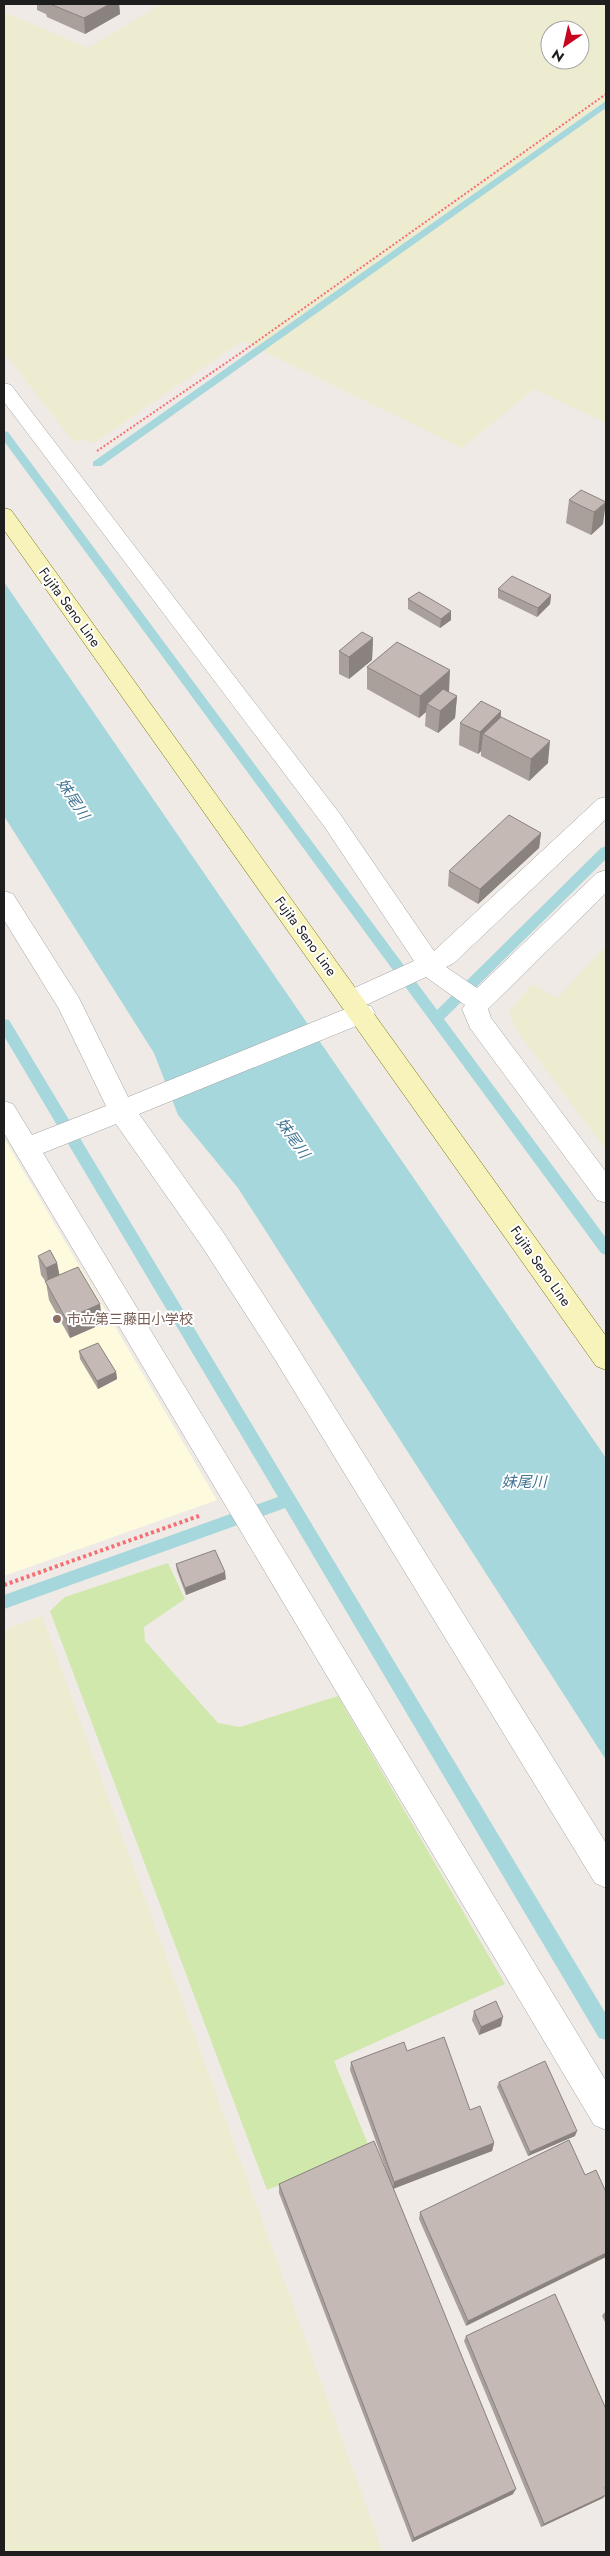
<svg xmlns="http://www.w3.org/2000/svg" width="610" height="2556" viewBox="0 0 610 2556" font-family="Jost,'Noto Sans JP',sans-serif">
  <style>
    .education { fill: #fefade }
    .farmland { fill: #edecd0; fill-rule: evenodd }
    .grass { fill: #d1e8ac }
    .water { fill: #a6d7dc }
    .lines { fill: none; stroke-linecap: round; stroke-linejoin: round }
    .stream { fill: #a6d7dc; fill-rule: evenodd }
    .minor-casing { stroke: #a2a2a2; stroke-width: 1 }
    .secondary-casing { stroke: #737107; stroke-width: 1 }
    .path-far1 { stroke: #f66e72; stroke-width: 2; stroke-dasharray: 2 2; stroke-linecap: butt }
    .path { stroke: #f66e72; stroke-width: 4; stroke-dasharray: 3 3; stroke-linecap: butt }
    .minor { fill: #fff; fill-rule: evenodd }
    .secondary { fill: #f8f3ba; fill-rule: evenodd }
    .wall { fill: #a99f9b }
    .shaded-wall { fill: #89827e }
    .building { fill: #c4b9b4; stroke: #89827e }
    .education-dot { fill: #8d6e63; stroke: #fff; stroke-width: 2 }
    .labels { text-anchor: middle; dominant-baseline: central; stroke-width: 4; stroke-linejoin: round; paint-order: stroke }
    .street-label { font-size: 14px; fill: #1e1e1e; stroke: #fff }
    .education-label { font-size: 14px; fill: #785e54; stroke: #fff; text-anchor: start }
    .water-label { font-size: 15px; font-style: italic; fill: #447795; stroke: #fff }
  </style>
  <rect width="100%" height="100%" fill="#efeae5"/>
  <polygon class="education" points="4,1138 217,1500 4,1576"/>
  <g class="farmland">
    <path d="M162 4H606V423L534 389 462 448 242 341 94 443 83 439 74 442 4 353V12L88 48ZM550 30H580V60H550Z"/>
    <polygon points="606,946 606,1150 515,1028 509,1012 532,984 557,998"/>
    <polygon points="42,1616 383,2552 4,2552 4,1630"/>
  </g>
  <polygon class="grass" points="168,1563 185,1599 144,1627 145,1641 218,1723 240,1727 338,1696 505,1984 334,2061 370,2149 267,2190 50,1611 65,1597"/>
  <polygon class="water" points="4,582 606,1458 606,1760 238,1188 178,1115 154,1053 4,816"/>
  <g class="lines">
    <g class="stream">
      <polygon points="606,101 606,108 101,466 93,466 93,462"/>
      <polygon points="4,431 8,432 437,1010 601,848 606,846 606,859 444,1019 606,1238 606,1255 601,1253 4,441"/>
      <polygon points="4,1019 9,1020 606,2014 606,2040 599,2038 285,1508 4,1609 4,1595 278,1497 4,1036"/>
    </g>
    <defs>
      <polygon id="minor" points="4,383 11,385 340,814 434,951 598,799 606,797 606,819 454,963 446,967 477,988 597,873 606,870 606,893 488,1009 491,1018 606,1172 606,1203 597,1200 470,1028 462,1009 465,1005 426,977 366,1005 371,1006 375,1013 371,1020 139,1114 223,1232 294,1342 606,1843 606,1888 595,1883 274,1358 203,1248 116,1124 43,1153 606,2081 606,2130 594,2125 4,1133 4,1101 13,1104 32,1135 106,1106 59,1009 4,920 4,891 13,894 79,998 128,1097 348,1008 343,1007 339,1000 343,993 414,961 324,826 4,402"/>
      <polygon id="secondary" points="4,508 11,510 606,1336 606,1370 596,1366 4,530"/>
    </defs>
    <use href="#minor" class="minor-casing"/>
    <use href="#secondary" class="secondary-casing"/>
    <polyline class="path-far1" points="97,451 242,352 606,94"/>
    <polyline class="path" points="4,1585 199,1516"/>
    <use href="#minor" class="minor"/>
    <use href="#secondary" class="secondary"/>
  </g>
  <g class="wall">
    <polygon points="37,4 119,4 120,14 85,34 47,17 46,14 37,10"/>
    <polygon points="581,490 603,524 591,535 566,523 569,500"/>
    <polygon points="498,589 551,595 550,604 537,617 498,598"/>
    <polygon points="408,599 451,620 440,628 408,609"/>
    <polygon points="373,638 372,660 349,679 339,674 339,651"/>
    <polygon points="367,667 448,692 457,696 455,718 438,733 425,726 426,712 419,718 367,689"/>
    <polygon points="501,711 501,717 548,763 529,781 481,756 481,751 478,754 459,745 460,723"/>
    <polygon points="541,833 539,848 478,904 448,886 449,871"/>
    <polygon points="38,1256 57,1263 59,1275 100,1304 102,1324 70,1338 49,1300 46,1282 41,1275"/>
    <polygon points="79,1351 116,1372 117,1379 98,1389 80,1359"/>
    <polygon points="176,1564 226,1579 186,1595 177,1571"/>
    <polygon points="474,2011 501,2026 479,2035 472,2020"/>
    <polygon points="407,2051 470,2110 494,2143 492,2151 393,2188 513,2494 412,2542 279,2193 279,2184 387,2172 350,2070 351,2062"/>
    <polygon points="499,2082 575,2136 528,2156 497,2087"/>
    <polygon points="585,2175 466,2326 419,2219 420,2212"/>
    <polygon points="606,2312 606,2324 602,2316 604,2313"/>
    <polygon points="466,2336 606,2409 606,2488 603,2498 541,2527 464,2341"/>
  </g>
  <g class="shaded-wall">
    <polygon points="110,4 119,4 120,14 85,34 84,18"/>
    <polygon points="606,502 603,524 591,535 594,512"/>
    <polygon points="551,595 550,604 537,617 538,608"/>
    <polygon points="451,611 451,620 440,628 441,619"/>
    <polygon points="373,638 372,660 349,679 349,657"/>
    <polygon points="450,670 449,692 427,704 426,712 419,718 420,696"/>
    <polygon points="457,696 455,718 438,733 440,711"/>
    <polygon points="501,711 499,733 483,734 481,751 478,754 480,732"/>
    <polygon points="550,741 548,763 529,781 531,759"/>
    <polygon points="541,833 539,848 478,904 480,889"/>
    <polygon points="57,1263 61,1282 49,1288 46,1268"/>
    <polygon points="100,1304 102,1324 70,1338 66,1319"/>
    <polygon points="116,1372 117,1379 98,1389 97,1381"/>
    <polygon points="225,1572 226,1579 186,1595 185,1588"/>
    <polygon points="503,2017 501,2026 479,2035 481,2027"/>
    <polygon points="577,2131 575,2136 528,2156 530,2152"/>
    <polygon points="494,2143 492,2151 393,2189 394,2182"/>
    <polygon points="606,2253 606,2257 466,2326 468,2321"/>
    <polygon points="516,2489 513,2494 412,2542 414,2538"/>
    <polygon points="606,2495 603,2498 541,2527 544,2524"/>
  </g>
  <g class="building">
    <polygon points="50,4 110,4 84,18"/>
    <polygon points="581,490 606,502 594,512 569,500"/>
    <polygon points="512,576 551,595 538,608 498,589"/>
    <polygon points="419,592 451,611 441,619 408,599"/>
    <polygon points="362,632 373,638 349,657 339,651"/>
    <polygon points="397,642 450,670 420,696 367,667"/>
    <polygon points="443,689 457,696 440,711 427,704"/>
    <polygon points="481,701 501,711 480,732 460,723"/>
    <polygon points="501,717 550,741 531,759 483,734"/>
    <polygon points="509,815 541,833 480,889 449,871"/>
    <polygon points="50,1250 57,1263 46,1268 38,1256"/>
    <polygon points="78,1267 100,1304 66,1319 45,1281"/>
    <polygon points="98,1343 116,1372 97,1381 79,1351"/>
    <polygon points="215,1550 225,1572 185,1588 176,1564"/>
    <polygon points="496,2001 503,2017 481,2027 474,2011"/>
    <polygon points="444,2037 470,2110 480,2106 494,2143 394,2182 351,2062 404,2042 407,2051"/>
    <polygon points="545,2061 577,2131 530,2152 499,2082"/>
    <polygon points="569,2140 585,2175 596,2170 606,2192 606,2253 468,2321 420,2212"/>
    <polygon points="374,2141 516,2489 414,2538 279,2184"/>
    <polygon points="555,2294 606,2409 606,2486 605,2487 606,2495 544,2524 466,2336"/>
  </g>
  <circle class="education-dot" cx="57" cy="1319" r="5"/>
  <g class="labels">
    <g class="street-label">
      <text transform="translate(70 607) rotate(54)">Fujita Seno Line</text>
      <text transform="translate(306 936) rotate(54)">Fujita Seno Line</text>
      <text transform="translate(541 1266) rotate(55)">Fujita Seno Line</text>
    </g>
    <g class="education-label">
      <text x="67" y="1319">市立第三藤田小学校</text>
    </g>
    <g class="water-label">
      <text transform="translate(73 799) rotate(57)">妹尾川</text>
      <text transform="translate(293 1138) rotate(55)">妹尾川</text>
      <text x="524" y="1482">妹尾川</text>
    </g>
  </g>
  <rect width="610" height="2556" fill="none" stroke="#1e1e1e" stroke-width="10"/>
  <g transform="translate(565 45) rotate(214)"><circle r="24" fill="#ffffff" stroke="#a5a5a5"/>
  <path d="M0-4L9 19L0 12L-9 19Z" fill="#c8051f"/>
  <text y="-8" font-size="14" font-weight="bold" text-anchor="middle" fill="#1e1e1e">N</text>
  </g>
</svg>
